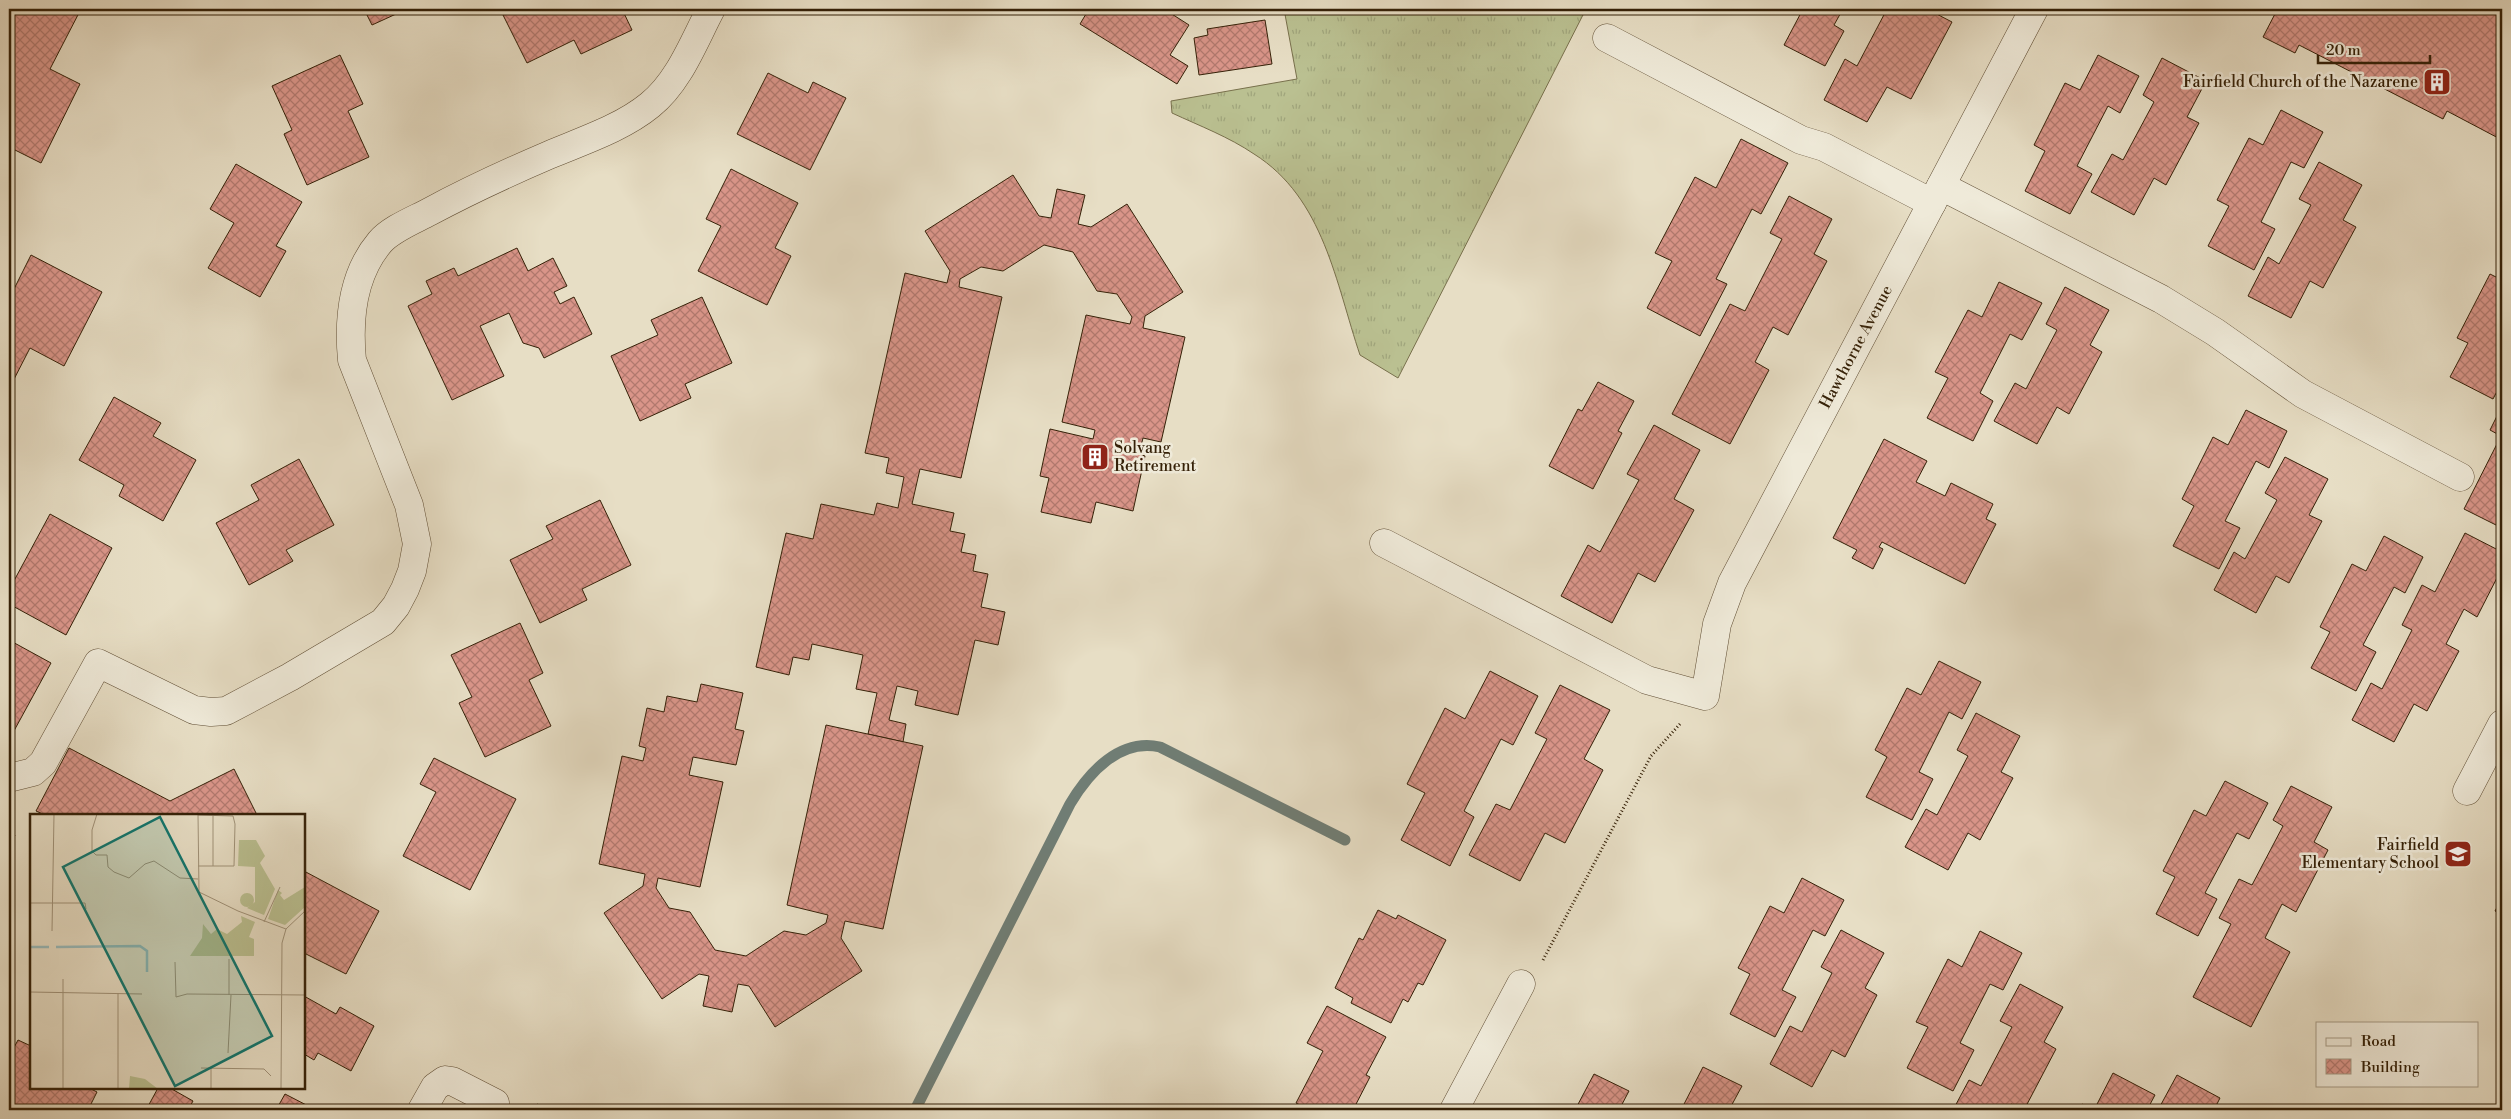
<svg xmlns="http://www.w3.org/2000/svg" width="2511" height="1119" viewBox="0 0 2511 1119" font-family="'Libre Bodoni',serif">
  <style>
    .grass { fill: url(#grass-tufts); stroke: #78704c }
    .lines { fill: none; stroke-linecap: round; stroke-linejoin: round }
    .stream { stroke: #707d74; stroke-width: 11 }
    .building { fill: url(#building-cross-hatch); stroke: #352108 }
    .minor-casing { stroke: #625037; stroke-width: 29 }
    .path { stroke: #352108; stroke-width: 3; stroke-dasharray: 1 2.5; stroke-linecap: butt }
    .minor { stroke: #efead9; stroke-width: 28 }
    .labels { text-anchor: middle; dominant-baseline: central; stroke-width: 5; stroke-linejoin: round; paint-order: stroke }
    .poi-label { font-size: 16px; fill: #352108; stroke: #efead9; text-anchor: end }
    .street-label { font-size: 16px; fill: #352108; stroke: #efead9 }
    .inset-river { fill: none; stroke: #98bbbc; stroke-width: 2.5 }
    .inset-road { fill: none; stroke: #a09279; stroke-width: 1 }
    .view { fill: #0f766e; fill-opacity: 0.15; stroke: #0f766e; stroke-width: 2.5 }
    .inset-edge { fill: none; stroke: #352108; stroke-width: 2.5 }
  </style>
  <defs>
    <pattern id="grass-tufts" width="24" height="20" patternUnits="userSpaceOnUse" patternTransform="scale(1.25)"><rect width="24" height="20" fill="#bac091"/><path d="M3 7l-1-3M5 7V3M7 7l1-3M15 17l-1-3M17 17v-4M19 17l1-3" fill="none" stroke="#a0a57c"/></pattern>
    <pattern id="building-cross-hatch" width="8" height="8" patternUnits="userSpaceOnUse" patternTransform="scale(1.25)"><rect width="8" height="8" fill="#d99589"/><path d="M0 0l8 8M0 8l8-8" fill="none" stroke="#b1796e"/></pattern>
  </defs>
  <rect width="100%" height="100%" fill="#e7dec5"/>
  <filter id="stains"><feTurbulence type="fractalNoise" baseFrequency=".004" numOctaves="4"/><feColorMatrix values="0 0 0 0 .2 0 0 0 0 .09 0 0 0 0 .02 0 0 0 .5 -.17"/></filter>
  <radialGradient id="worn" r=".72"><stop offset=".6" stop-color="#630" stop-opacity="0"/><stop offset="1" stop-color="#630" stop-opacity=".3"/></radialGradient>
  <path class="grass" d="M1284 9H1586L1398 378 1360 355C1336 284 1324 198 1254 154 1229 137 1200 126 1172 113L1171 101 1297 79Z"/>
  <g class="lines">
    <path class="stream" d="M915 1110 1070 804C1089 772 1120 738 1160 747L1345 840"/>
  </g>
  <g class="building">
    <polygon points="9,9 81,9 50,69 80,84 41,163 9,147"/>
    <polygon points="364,9 407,9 372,25"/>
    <polygon points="500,9 622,9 632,30 581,54 574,40 527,63"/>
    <polygon points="1089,9 1164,9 1189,25 1170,55 1188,66 1177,84 1080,24"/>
    <polygon points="1803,9 1843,9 1834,25 1844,31 1825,66 1784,45"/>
    <polygon points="1887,9 1927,9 1952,22 1911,99 1887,87 1867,122 1824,100 1845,59 1857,66"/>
    <polygon points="2275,9 2502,9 2502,140 2447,111 2443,119 2299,45 2295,53 2263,37 2277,10"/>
    <polygon points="1265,20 1272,64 1199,75 1194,38 1208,35 1207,29"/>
    <polygon points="340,55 363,104 348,111 369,157 307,185 284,134 292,130 272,86"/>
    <polygon points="2098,55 2139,76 2120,113 2108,106 2077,166 2092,174 2070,214 2025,191 2045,151 2034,145 2065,83 2080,90"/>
    <polygon points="2162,58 2206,81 2187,117 2199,123 2166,185 2154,178 2134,215 2091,192 2112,154 2123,160 2154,102 2143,95"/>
    <polygon points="768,73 808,93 813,82 846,98 810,170 737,134"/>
    <polygon points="2281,110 2323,132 2304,168 2291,162 2261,222 2275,229 2254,270 2208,246 2229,206 2217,200 2249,138 2263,145"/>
    <polygon points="1741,139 1788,163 1761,214 1752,209 1716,279 1727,284 1700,336 1647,308 1672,261 1655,253 1695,177 1716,188"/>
    <polygon points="2319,162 2362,185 2343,220 2356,227 2323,288 2310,281 2291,318 2248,296 2268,257 2279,264 2311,205 2299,199"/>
    <polygon points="236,164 302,202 276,246 286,251 260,297 208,268 234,223 210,209"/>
    <polygon points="731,169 798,203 775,248 791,256 767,305 698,271 721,226 706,219"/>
    <polygon points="1013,175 1039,216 1051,218 1057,189 1085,195 1078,224 1091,227 1127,204 1183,292 1145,316 1143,328 1185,337 1161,442 1143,438 1139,454 1145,456 1133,511 1096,502 1091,523 1041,512 1049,478 1040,476 1050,429 1093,439 1095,430 1062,422 1086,315 1130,324 1132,317 1117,294 1097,291 1073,252 1044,245 1003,271 981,267 960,279 959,287 1002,297 961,478 920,469 912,504 954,513 950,531 965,534 961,552 976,555 973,571 988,574 981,607 1005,612 998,645 975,640 958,715 915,705 918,691 897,686 889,720 906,724 903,742 868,734 877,693 856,689 863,655 812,644 809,660 793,657 789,675 756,667 786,533 813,539 821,504 874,515 877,503 898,508 904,477 886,473 889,458 865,453 905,273 947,283 950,271 925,231"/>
    <polygon points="1789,196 1832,219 1814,254 1827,261 1788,335 1773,327 1755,362 1769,370 1730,444 1672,414 1730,304 1745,311 1782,239 1770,233"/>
    <polygon points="517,248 528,271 553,258 567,286 554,292 560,304 574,297 592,334 544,358 539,348 523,343 509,313 480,326 504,376 452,400 408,306 432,294 426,281 454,268 458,276"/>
    <polygon points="31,255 102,292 64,366 30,348 9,389 9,299"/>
    <polygon points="2490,274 2502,280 2502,382 2493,399 2450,377 2468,343 2457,338"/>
    <polygon points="1999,282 2042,303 2022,340 2010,334 1980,393 1993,401 1973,441 1927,418 1948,378 1935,372 1968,310 1982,317"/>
    <polygon points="2065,287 2109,310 2090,345 2102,352 2069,414 2057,407 2037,444 1994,421 2015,383 2026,389 2057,330 2046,324"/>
    <polygon points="702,297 732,363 685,384 691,398 640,421 611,356 658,335 651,320"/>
    <polygon points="1598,382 1634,401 1618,431 1622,433 1593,489 1549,466 1578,409 1582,411"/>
    <polygon points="114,397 161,423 153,436 196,460 163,521 119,496 124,485 79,460"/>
    <polygon points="2502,406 2502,528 2464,509 2501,436 2490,430"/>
    <polygon points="2246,410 2287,431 2269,468 2256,461 2225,521 2240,528 2219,569 2173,546 2194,506 2182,499 2213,437 2228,445"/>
    <polygon points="1654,425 1700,450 1674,499 1694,510 1655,582 1638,573 1612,623 1561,596 1588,545 1600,552 1639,480 1627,474"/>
    <polygon points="1884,439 1927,461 1916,482 1945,496 1951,483 1993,504 1986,519 1996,524 1965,584 1882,542 1879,547 1883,549 1873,569 1852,558 1857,550 1833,538"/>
    <polygon points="2285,457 2328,479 2309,515 2322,521 2289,583 2276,576 2256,613 2214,590 2234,552 2245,559 2277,500 2265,493"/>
    <polygon points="299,459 334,525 286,550 293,561 249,585 216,523 259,500 251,485"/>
    <polygon points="600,500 631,565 582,589 587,600 540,623 510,560 553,539 546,526"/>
    <polygon points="50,514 112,548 66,635 9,604 9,590"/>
    <polygon points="2465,533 2502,552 2502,568 2477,617 2464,609 2446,644 2459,651 2427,711 2414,704 2394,742 2352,720 2371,683 2382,689 2412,630 2402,625 2422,585 2435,592"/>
    <polygon points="2384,536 2423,557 2405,593 2394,587 2363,645 2376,652 2356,691 2311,668 2330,632 2320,627 2352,564 2366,571"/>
    <polygon points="520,623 543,673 529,680 551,726 485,757 459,703 472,697 451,655"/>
    <polygon points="9,640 51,663 9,740"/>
    <polygon points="1939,661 1981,682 1962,719 1949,712 1919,772 1933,779 1912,820 1866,797 1887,757 1875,750 1907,688 1921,695"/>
    <polygon points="1490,671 1538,696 1513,745 1501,739 1464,811 1474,817 1450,866 1401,840 1425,793 1407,784 1445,708 1465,719"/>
    <polygon points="701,684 743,693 735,729 744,731 736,765 693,757 689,775 723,782 700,887 658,878 656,888 669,908 690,912 715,950 746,956 784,931 806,935 826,923 828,915 787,905 826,725 923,746 883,929 845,921 841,938 862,971 775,1027 749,986 738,984 732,1012 703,1006 709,976 699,974 662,999 604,913 643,886 645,874 599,864 622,756 643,761 646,748 639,746 647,708 664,712 667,696 697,702"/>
    <polygon points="1560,685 1610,710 1584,759 1603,770 1565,843 1545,833 1520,881 1469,855 1496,804 1510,810 1547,739 1535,733"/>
    <polygon points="1976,713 2020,736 2001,772 2013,778 1980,840 1968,833 1948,870 1905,847 1926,809 1937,815 1968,756 1957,750"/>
    <polygon points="69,748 170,801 234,769 257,815 45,815 36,811"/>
    <polygon points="434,758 516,799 470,890 403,856 436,792 420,784"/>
    <polygon points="2225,781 2268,803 2249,839 2237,833 2205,893 2217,899 2198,936 2156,914 2175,877 2163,871 2194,810 2206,816"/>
    <polygon points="2291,786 2332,807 2314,842 2328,850 2296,912 2282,904 2265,938 2290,952 2251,1027 2193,997 2231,924 2219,918 2239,879 2252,885 2283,826 2273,820"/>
    <polygon points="9,832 15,835 9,848"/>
    <polygon points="304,871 379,911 346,974 304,953"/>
    <polygon points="1802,878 1844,900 1825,936 1813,930 1782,990 1796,997 1775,1037 1730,1014 1750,974 1738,968 1770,906 1784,913"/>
    <polygon points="2502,898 2502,914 2495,911"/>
    <polygon points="1378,910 1396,919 1398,915 1446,940 1423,985 1418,983 1408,1002 1403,999 1391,1023 1351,1003 1353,998 1335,988 1359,938 1363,940"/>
    <polygon points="1841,930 1884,953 1865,988 1877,995 1845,1057 1832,1050 1812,1087 1770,1064 1790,1026 1802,1032 1832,973 1821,967"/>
    <polygon points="1980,931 2022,953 2003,990 1990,984 1960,1043 1974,1050 1953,1091 1907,1068 1928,1027 1916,1022 1948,959 1962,967"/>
    <polygon points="2020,984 2063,1007 2044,1042 2056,1049 2024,1110 2011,1104 2007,1110 1953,1110 1969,1080 1981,1086 2012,1027 2000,1021"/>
    <polygon points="304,996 336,1014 340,1007 374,1026 351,1071 318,1053 314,1060 304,1054"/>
    <polygon points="1327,1006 1386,1037 1366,1075 1370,1077 1353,1110 1310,1110 1296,1103 1323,1051 1307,1043"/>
    <polygon points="18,1040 31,1046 31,1088 89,1088 97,1092 88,1110 14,1110 9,1108 9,1051 11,1053"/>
    <polygon points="1703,1067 1742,1086 1729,1110 1681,1110"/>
    <polygon points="2113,1073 2155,1095 2147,1110 2079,1110 2082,1104 2094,1110"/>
    <polygon points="1594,1074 1629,1091 1619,1110 1575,1110"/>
    <polygon points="2177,1075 2220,1098 2214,1110 2158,1110"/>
    <polygon points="158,1088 170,1088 193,1101 188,1110 146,1110"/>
    <polygon points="285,1094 316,1110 276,1110"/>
    <polygon points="537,1104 549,1110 534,1110"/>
  </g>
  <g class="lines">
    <defs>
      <g id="minor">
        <polyline points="1607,38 1801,140 1824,147 1932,203"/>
        <polyline points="1941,186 2161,299 2215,332 2303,394 2460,477"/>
        <polyline points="1384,543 1647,680 1705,696 1717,624 1732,583 2034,9"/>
        <path d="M9 778 33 772 43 763 98 663 194 710 211 712 226 711 290 677 383 622 396 606 405 589 412 571 417 544 409 505 352 360C348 318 352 275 380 242 391 229 414 220 429 212 468 191 507 173 549 155 582 141 622 128 650 105 679 82 694 41 711 9"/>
        <polyline points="2467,791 2502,724"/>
        <polyline points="422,1110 435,1087 445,1080 452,1081 495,1103"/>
        <polyline points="1454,1110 1521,984"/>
      </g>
    </defs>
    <use href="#minor" class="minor-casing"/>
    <polyline class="path" points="1543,960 1651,756 1680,724"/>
    <use href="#minor" class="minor"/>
  </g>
  <defs>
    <symbol id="building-square" viewBox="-11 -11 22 22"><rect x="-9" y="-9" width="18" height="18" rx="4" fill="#8f2418" stroke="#efead9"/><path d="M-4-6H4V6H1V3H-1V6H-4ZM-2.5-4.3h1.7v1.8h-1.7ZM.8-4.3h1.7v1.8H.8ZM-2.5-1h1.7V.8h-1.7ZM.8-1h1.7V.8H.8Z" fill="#fff"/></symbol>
    <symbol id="school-square" viewBox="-11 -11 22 22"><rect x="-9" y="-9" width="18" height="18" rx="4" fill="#8f2418" stroke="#efead9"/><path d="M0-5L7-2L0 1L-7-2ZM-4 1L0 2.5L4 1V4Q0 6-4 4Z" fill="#fff"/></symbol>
  </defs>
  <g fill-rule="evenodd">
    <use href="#building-square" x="2421" y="66" width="32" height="32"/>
    <use href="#building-square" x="1079" y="441" width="32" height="32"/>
    <use href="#school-square" x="2442" y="838" width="32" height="32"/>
  </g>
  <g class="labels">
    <g class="poi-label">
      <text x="2418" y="82">Fairfield Church of the Nazarene</text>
      <text x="1114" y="448" text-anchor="start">Solvang<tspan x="1114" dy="18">Retirement</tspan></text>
      <text x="2439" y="845">Fairfield<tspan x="2439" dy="18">Elementary School</tspan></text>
    </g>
    <g class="street-label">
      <text transform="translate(1856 347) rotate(-62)">Hawthorne Avenue</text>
    </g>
  </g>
  <g transform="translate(30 814)">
    <rect width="275" height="275" fill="#e7dec5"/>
    <path d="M209 26H226L235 42 230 49 245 75 234 101 217 94 225 88V53L208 52ZM275 73V93L255 111 238 105 248 76 252 79 250 81 254 86ZM211 102 225 108 219 123 224 125V142H160L172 124 173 110 181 120 187 115 197 120 212 108Z" fill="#bac091"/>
    <path d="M210 86a7 7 0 1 1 14 0a7 7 0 1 1-14 0Z" fill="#bac091"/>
    <path d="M100 262 115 265 128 275H99Z" fill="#bac091"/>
    <path class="inset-river" d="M0 133H19M26 133 110 132 117 137V158"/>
    <path class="inset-road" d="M67 0 62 16V37L66 41H77L78 53 84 58 99 64 115 50 124 47 150 64 168 65M168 0 169 78 208 97 256 115M168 52H204L205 10 203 2 168 1M183 52V1M0 89H55L56 95M234 108 250 73M22 117 24 0M199 145V181M145 148 146 183 157 180 275 181M0 178 112 180M198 239 201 181M171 254 234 255 241 262M33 275V165M88 275V179M181 275V254M251 275 252 129 256 115 275 97"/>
    <path class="view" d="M130 3 242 222 145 272 33 53Z"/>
    <rect width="275" height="275" class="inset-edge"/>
  </g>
  <rect width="2511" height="1119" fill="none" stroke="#e7dec5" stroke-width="30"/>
  <rect x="10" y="10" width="2491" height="1099" fill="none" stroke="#352108" stroke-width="2.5"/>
  <rect x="15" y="15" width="2481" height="1089" fill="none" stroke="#352108"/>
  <rect x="2316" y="1022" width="162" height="65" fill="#efead9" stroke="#a59a85"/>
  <rect x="2326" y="1038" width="25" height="8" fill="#efead9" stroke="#a59a85"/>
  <text x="2361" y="1046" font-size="15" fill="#352108">Road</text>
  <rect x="2326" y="1059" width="25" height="15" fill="url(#building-cross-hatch)" stroke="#a59a85"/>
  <text x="2361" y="1072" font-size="15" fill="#352108">Building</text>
  <path d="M2318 55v8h112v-8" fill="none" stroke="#352108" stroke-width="2.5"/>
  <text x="2326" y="55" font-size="15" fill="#352108" stroke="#efead9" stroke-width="4" paint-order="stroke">20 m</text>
  <rect width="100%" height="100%" filter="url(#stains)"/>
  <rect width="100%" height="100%" fill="url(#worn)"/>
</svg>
